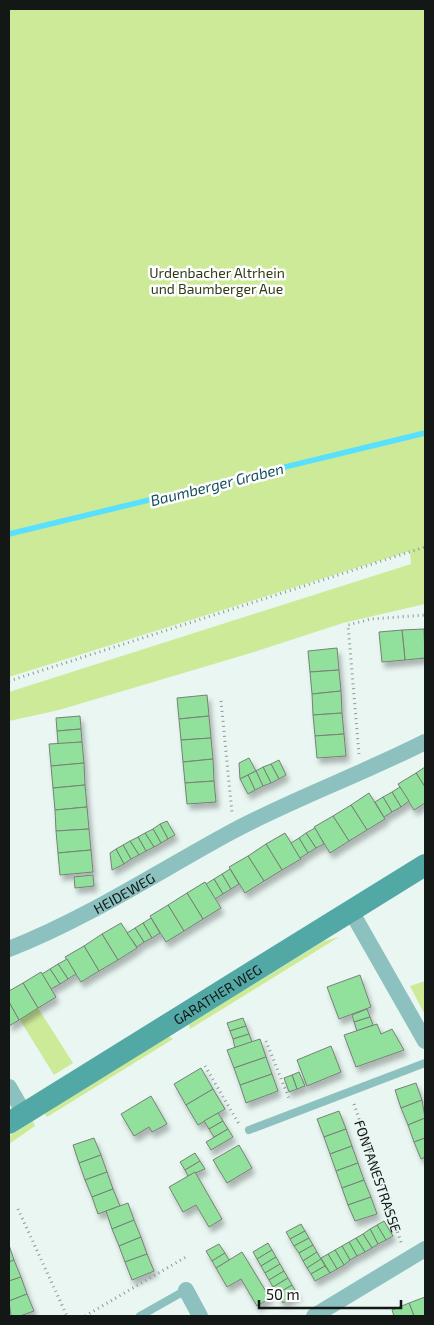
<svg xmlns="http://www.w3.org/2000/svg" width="434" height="1325" viewBox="0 0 434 1325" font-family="'Exo 2',sans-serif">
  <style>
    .green { fill: #cdea99 }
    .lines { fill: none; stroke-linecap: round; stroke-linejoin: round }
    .stream { stroke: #59e0fe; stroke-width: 5.5 }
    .building { fill: #91e09b; stroke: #788078; filter: url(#shadow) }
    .path { stroke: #909995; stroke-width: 3; stroke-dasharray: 1 4; stroke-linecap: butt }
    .lane { stroke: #8cc1bf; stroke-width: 8 }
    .street { stroke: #8cc1bf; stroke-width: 16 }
    .secondary { stroke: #51a8a5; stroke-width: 22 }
    .labels { text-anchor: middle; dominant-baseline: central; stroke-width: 5; stroke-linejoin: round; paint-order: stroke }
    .park-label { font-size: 14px; fill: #2f3b15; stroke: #fff }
    .street-label { font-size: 14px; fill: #131715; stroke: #fff }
    .water-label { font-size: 15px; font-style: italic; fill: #144e5b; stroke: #fff }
  </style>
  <defs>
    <filter id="shadow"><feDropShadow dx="3" dy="5.5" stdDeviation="2.5" flood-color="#0004"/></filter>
  </defs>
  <rect width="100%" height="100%" fill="#e9f6f1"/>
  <g class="green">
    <polygon points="9,9 425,9 425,604 343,623 254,652 59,710 9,721 9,692 411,564 410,551 9,677"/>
    <polygon points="339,937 190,1029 189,1024 324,941"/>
    <polygon points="425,981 425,1015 410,986"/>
    <polygon points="38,1008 73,1063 54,1075 20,1020"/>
    <polygon points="169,1036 173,1039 47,1117 44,1113"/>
    <polygon points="33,1121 35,1126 9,1144 9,1136"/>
  </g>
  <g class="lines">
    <polyline class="stream" points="9,534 425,433"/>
  </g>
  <g class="building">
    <polygon points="424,629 425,658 405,660 402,630"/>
    <polygon points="402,630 405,660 382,662 379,632"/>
    <polygon points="337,648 339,670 310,672 308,651"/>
    <polygon points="339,670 341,691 312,694 310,672"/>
    <polygon points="341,691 342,713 313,715 312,694"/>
    <polygon points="207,695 209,716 179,719 177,698"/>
    <polygon points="342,713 344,734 315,736 313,715"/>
    <polygon points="80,716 81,729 57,731 56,718"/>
    <polygon points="209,716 211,738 181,740 179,719"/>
    <polygon points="81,729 82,742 58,744 57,731"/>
    <polygon points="344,734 346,756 317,758 315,736"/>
    <polygon points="211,738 213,759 183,762 181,740"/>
    <polygon points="82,742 84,763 51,766 49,744"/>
    <polygon points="249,758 256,771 240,779 239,763"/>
    <polygon points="213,759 214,781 185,783 183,762"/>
    <polygon points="279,760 286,775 279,779 271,764"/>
    <polygon points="84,763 85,785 53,788 51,766"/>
    <polygon points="271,764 279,779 271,783 263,767"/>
    <polygon points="263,767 271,783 263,786 256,771"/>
    <polygon points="425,767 425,787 416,773"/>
    <polygon points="256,771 263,786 255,790 248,775"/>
    <polygon points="416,773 425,787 425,803 414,810 398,784"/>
    <polygon points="248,775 255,790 248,794 240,779"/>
    <polygon points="214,781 216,802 187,804 185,783"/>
    <polygon points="85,785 87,807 55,810 53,788"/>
    <polygon points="400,787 409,801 401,807 392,792"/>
    <polygon points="392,792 401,807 392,812 383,797"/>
    <polygon points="369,793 385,819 367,830 351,805"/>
    <polygon points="383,797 392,812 384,817 375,802"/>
    <polygon points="351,805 367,830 349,841 333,816"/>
    <polygon points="87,807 89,829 56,831 55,810"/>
    <polygon points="333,816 349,841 330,853 314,827"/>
    <polygon points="167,821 175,835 168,839 160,824"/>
    <polygon points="160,824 168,839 161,843 153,829"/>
    <polygon points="315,828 324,844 316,848 306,833"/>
    <polygon points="89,829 91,850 58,853 56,831"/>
    <polygon points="153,829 161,843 154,847 145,833"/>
    <polygon points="145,833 154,847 146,851 138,837"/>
    <polygon points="285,833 301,859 282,870 266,844"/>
    <polygon points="306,833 316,848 308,853 299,838"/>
    <polygon points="138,837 146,851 139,855 130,841"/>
    <polygon points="299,838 308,853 300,858 291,843"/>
    <polygon points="130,841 139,855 131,859 123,845"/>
    <polygon points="266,844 282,870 264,881 248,856"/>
    <polygon points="123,845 131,859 124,864 116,849"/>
    <polygon points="116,849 124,864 112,870 110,853"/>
    <polygon points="91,850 93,872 60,875 58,853"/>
    <polygon points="248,856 264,881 245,893 229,867"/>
    <polygon points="230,869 239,884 231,889 222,874"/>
    <polygon points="222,874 231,889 223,894 214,879"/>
    <polygon points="93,875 94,886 75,888 74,877"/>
    <polygon points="214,879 223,894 215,899 206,884"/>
    <polygon points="205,882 221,908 203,919 187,893"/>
    <polygon points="187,893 203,919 184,931 168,905"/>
    <polygon points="168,905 184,931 166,942 150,916"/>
    <polygon points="151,918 160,933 152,938 143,923"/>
    <polygon points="121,923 137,948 118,960 102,934"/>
    <polygon points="143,923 152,938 144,942 135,928"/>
    <polygon points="135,928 144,942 137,947 127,933"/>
    <polygon points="102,934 118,960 99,971 84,946"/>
    <polygon points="84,946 99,971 81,982 65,957"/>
    <polygon points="67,959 76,974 68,979 58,964"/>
    <polygon points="58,964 68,979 60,984 50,969"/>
    <polygon points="50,969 60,984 51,989 42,974"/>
    <polygon points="41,972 56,997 38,1008 23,983"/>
    <polygon points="360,975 371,1007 339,1019 327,987"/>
    <polygon points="23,983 38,1008 19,1020 9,1002 9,991"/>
    <polygon points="9,1002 19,1020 9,1026"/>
    <polygon points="367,1009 370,1017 354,1022 352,1015"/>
    <polygon points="370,1017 373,1025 357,1031 354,1022"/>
    <polygon points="243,1018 246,1026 230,1031 227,1023"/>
    <polygon points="377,1024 381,1034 392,1029 404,1050 356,1067 344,1035"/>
    <polygon points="246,1026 249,1034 233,1039 230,1031"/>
    <polygon points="249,1034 252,1042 235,1048 233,1039"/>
    <polygon points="260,1039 266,1057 234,1068 227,1050"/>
    <polygon points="331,1046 341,1072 307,1086 297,1060"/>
    <polygon points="266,1057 272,1074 240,1085 234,1068"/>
    <polygon points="201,1068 213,1089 186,1105 174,1084"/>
    <polygon points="299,1072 305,1086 297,1089 292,1075"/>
    <polygon points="272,1074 278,1091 246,1103 240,1085"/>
    <polygon points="292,1075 297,1089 289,1092 284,1078"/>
    <polygon points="416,1083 422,1100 401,1108 395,1090"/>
    <polygon points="213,1089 225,1109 198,1125 186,1105"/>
    <polygon points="151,1096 167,1124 152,1132 149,1127 134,1136 121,1114"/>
    <polygon points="422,1100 425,1118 408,1125 401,1108"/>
    <polygon points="339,1111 346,1129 324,1137 317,1119"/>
    <polygon points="218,1113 223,1121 209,1129 204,1121"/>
    <polygon points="425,1118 425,1138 414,1142 408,1125"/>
    <polygon points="223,1121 228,1129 214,1137 209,1129"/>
    <polygon points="228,1129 233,1137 211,1150 206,1142"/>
    <polygon points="346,1129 352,1146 330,1154 324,1137"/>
    <polygon points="94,1138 101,1155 79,1163 73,1145"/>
    <polygon points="425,1138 425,1157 421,1159 414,1142"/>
    <polygon points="239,1145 252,1168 227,1183 213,1160"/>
    <polygon points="352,1146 358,1163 336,1171 330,1154"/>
    <polygon points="195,1153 200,1161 185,1170 180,1162"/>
    <polygon points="101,1155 107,1172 85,1180 79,1163"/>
    <polygon points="200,1161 205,1169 188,1176 185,1170"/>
    <polygon points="358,1163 364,1180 342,1188 336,1171"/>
    <polygon points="107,1172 113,1189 92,1197 85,1180"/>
    <polygon points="195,1172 222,1219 209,1227 196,1205 183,1212 169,1187"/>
    <polygon points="364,1180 371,1197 348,1205 342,1188"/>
    <polygon points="113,1189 120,1206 98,1214 92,1197"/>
    <polygon points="371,1197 377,1214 355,1221 348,1205"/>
    <polygon points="128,1203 134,1220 112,1229 106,1211"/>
    <polygon points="134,1220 141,1237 119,1246 112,1229"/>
    <polygon points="384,1221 393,1236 386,1240 377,1225"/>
    <polygon points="301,1224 305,1231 290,1239 286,1232"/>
    <polygon points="377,1225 386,1240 378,1244 370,1229"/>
    <polygon points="370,1229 378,1244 372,1248 363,1234"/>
    <polygon points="305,1231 309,1238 294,1246 290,1239"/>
    <polygon points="363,1234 372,1248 365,1252 356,1238"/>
    <polygon points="141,1237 147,1254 125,1262 119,1246"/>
    <polygon points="309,1238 313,1245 299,1253 294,1246"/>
    <polygon points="356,1238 365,1252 357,1256 349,1242"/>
    <polygon points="349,1242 357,1256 350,1260 342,1246"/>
    <polygon points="268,1243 272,1250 257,1259 253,1252"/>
    <polygon points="219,1244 225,1253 212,1261 206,1251"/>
    <polygon points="9,1245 14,1260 9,1262"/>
    <polygon points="313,1245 317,1252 303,1261 299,1253"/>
    <polygon points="342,1246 350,1260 344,1265 335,1250"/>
    <polygon points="272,1250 276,1257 261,1266 257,1259"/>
    <polygon points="335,1250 344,1265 337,1269 328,1254"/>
    <polygon points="242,1252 270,1298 257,1306 241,1279 227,1287 216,1268"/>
    <polygon points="317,1252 321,1259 307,1268 303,1261"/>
    <polygon points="225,1253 229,1260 216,1268 212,1261"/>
    <polygon points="147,1254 154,1271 132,1280 125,1262"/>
    <polygon points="328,1254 337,1269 330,1273 321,1258"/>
    <polygon points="276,1257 280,1264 265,1273 261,1266"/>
    <polygon points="321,1259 325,1266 311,1274 307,1268"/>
    <polygon points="14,1260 21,1277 9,1281 9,1262"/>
    <polygon points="280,1264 284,1271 269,1280 265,1273"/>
    <polygon points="325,1266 330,1273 315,1281 311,1274"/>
    <polygon points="284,1271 288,1278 273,1287 269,1280"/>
    <polygon points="21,1277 27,1294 9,1301 9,1281"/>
    <polygon points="288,1278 292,1285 277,1294 273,1287"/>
    <polygon points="292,1285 298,1295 283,1303 277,1294"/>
    <polygon points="27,1294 34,1311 20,1316 11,1316 9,1301"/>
    <polygon points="425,1297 425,1316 414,1316 409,1303"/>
    <polygon points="409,1303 414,1316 394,1316 392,1310"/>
  </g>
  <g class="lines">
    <g class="path">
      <polyline points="9,681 425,547"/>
      <polyline points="221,701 232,813"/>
      <polyline points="359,754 348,625 371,619 425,615"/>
      <polyline points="266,1041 290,1101"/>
      <polyline points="205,1066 239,1124"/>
      <path id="s1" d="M354 1104 402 1245"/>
      <polyline points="18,1209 67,1316"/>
      <polyline points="85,1316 186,1257"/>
    </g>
    <g class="lane">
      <polyline points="249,1130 425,1063"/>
      <polyline points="140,1316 186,1290"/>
    </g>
    <g class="street">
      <polyline points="351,911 425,1041"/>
      <path id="s2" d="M9 949C88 918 159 871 233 831 295 798 362 774 425 742"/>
      <polyline points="9,1087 24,1113"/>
      <polyline points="186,1290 200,1316"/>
      <polyline points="314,1316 425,1249"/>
    </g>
    <path class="secondary" id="s3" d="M9 1123 425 865"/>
  </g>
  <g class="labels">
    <g class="park-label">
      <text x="217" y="272">Urdenbacher Altrhein<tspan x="217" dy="16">und Baumberger Aue</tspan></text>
    </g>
    <g class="street-label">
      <text stroke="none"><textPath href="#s2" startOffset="128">HEIDEWEG</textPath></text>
      <text stroke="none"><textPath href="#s3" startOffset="245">GARATHER WEG</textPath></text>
      <text stroke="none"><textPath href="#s1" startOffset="76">FONTANESTRASSE</textPath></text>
    </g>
    <g class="water-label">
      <text transform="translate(217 484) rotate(-14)">Baumberger Graben</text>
    </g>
  </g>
  <rect width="434" height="1325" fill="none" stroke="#131715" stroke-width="20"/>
  <path d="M259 1300v8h142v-8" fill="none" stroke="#131715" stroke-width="2.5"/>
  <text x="266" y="1300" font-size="15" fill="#131715" stroke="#ffffff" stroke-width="4" paint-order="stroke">50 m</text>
</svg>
